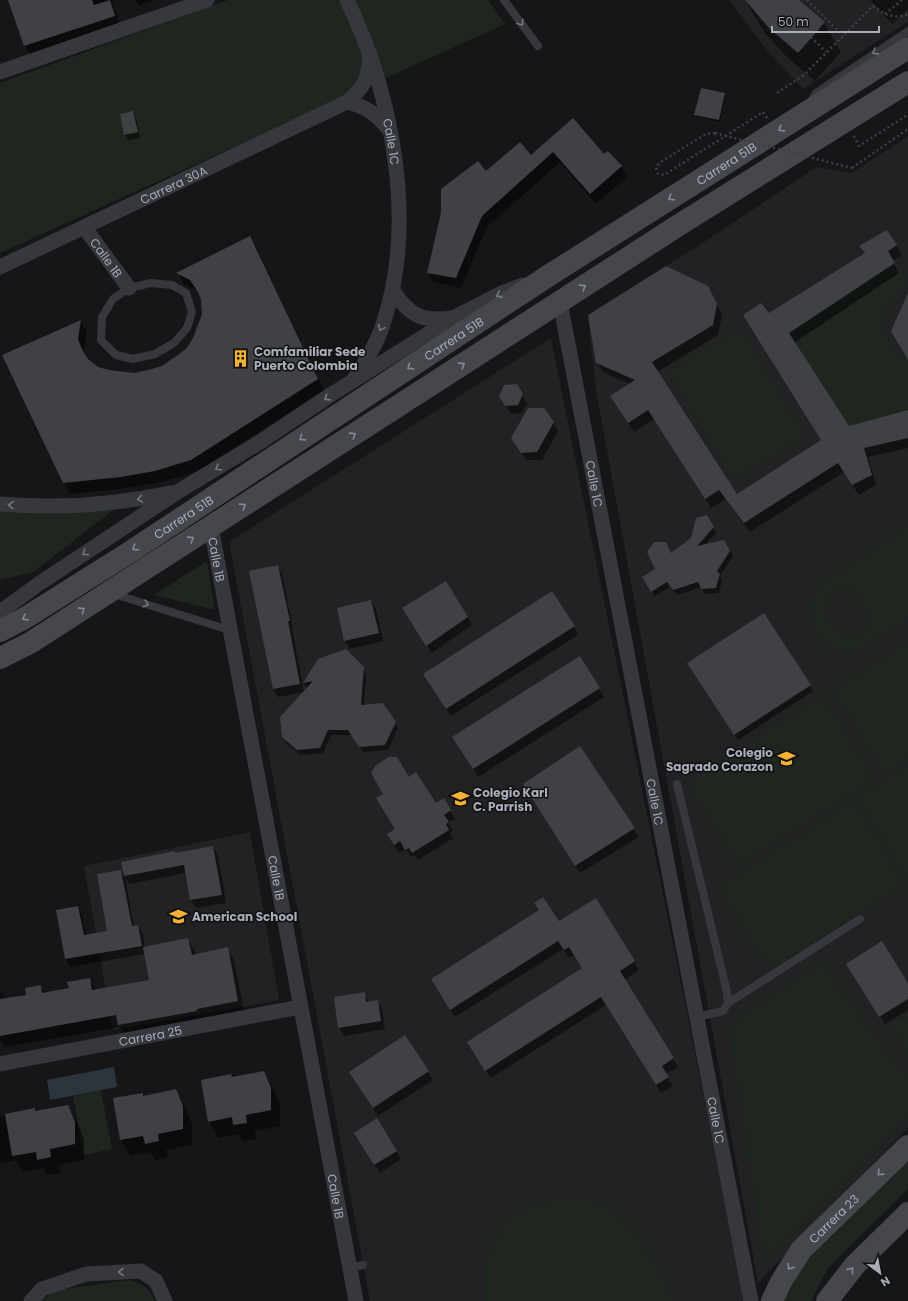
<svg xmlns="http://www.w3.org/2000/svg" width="908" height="1301" viewBox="0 0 908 1301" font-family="Poppins,sans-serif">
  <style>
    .built { fill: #222225 }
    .green { fill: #1e261f; fill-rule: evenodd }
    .water { fill: #2c353c }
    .shadow { fill: #0007 }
    .building { fill: #404145 }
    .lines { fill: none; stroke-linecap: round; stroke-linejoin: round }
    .path { stroke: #3d3f44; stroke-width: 2.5; stroke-dasharray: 2 3; stroke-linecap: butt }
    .service { stroke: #37383d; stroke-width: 8 }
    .minor { stroke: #37383d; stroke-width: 15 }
    .secondary { stroke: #45474d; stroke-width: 22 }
    .path-bridge { stroke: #3d3f44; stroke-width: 2.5; stroke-dasharray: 2 3; stroke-linecap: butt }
    .oneway { stroke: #757881 }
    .oneway2 { stroke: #858993 }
    .labels { text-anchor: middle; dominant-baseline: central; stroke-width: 3; stroke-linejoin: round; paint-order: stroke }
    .street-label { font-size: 12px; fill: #a8adb8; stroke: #111113 }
    .poi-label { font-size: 12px; font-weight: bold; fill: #a8adb8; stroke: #111113; text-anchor: start }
  </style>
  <rect width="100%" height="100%" fill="#161618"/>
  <g class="built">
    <polygon points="729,0 908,0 908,22 803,89 770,54"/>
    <polygon points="908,136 908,1128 758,1283 596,390 588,315 698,246 817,167 852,173"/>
    <polygon points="551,338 745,1301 370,1301 229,542"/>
    <polygon points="250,832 279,1000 113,1030 84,866"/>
  </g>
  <g class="green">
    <polygon points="228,0 488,0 505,24 0,253 0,83"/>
    <polygon points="895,263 908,283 908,286 888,304 883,326 891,347 899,356 908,358 908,410 849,426 789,333"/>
    <polygon points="740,328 805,436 733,480 668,371"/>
    <polygon points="0,508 116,508 33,572 0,580"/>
    <path d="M908 528V619L857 651 845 653 829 646 817 630 810 613 813 596 823 583ZM848 582 875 624C870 628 862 634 856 635 830 640 817 613 833 593 837 589 843 586 848 582Z"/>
    <polygon points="207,561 215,610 154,595"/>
    <polygon points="908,643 908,758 885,773 833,690"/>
    <polygon points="823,696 875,779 739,864 687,782"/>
    <polygon points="908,766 908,879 857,798"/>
    <polygon points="853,802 905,884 770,969 718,887"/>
    <polygon points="821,963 908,1081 908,1117 764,1264 729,1025"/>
    <polygon points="908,1016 908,1055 891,1026"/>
    <polygon points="101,1090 112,1149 84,1155 73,1096"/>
    <polygon points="908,1160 908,1189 828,1268 811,1301 784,1301 800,1270 811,1255 836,1230"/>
    <polygon points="562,1198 590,1200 615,1212 636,1231 674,1301 485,1301 484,1296 484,1269 493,1242 510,1220 534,1204"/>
    <path d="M129 1280C142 1283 150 1288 155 1301H42L50 1294 58 1290Z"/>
  </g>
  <polygon class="water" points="114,1067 117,1087 50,1100 47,1080"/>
  <g class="shadow">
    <polygon points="10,0 112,0 120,27 31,57 25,46"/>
    <polygon points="136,0 155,0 139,6"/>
    <polygon points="745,0 798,0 824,23 841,52 815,81 787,57 764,32"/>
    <polygon points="870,0 908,0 908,9 892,24"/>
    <polygon points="724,94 725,96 720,122 697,117 695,115"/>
    <polygon points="133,112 136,118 140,138 128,140 125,135 121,115"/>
    <polygon points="573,120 604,155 621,167 627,177 596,204 560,162 487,227 461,288 433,282 428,272 486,173 531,156"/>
    <polygon points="250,237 256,248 324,390 198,471 162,482 128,488 70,494 3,355 80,321 87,331 84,351 88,360 98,368 109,371 134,374 163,367 186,350 194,339 203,314 202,300 197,290 184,284 178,273"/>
    <polygon points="896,245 902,255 892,261 899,273 794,343 848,427 908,411 908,448 868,457 876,485 859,495 844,472 750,532 726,499 711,508 654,419 634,432 617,406 630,384 603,372 597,362 713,297 722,315 718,335 657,372 737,496 822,440 769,315 865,254 861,247"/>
    <polygon points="522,395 527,403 522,413 511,414 505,404"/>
    <polygon points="553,422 558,431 542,460 526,460 517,446"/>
    <polygon points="707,516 716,533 705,545 724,541 733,556 720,576 722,580 719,593 705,594 701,587 677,595 670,587 655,596 646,583 656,569 671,554 692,538"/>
    <polygon points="278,566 282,574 293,629 292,629 304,692 278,697 273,689"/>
    <polygon points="371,601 376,609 383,641 350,649 345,641 338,609"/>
    <polygon points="764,614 813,691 738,740 692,668"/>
    <polygon points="408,616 468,617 472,625 432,653"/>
    <polygon points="574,627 578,635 451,716 429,682"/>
    <polygon points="580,658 604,697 478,777 458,746"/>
    <polygon points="319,660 363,668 366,674 364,705 395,723 398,728 388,750 363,752 352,735 331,735 323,753 301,755 286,743 283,737 307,689 304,683"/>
    <polygon points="580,748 639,837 580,873 529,792"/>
    <polygon points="409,778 435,805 443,800 455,819 448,823 453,831 450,833 453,838 418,860 414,855 411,857 406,849 399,853 388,835 397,830"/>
    <polygon points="213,847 218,855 226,903 196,908 191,900 186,873 129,884 125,877 134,927 138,926 143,934 145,948 188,940 195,951 195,955 227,949 234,960 244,1012 126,1036 120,1027 5,1047 0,1039 0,993 2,993 6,999 27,995 40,986 45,994 70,989 89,979 96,990 150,981 145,954 70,967 66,959 78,907 82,915 86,936 109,932 121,871 125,877 122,862"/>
    <polygon points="596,900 639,970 624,980 678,1067 666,1074 673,1086 661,1093 606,1005 491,1078 472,1050 583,968 575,954 569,958 563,949 455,1017 437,987 559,923"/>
    <polygon points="852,972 908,985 908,1010 885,1024"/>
    <polygon points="364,993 369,1002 377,1001 382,1009 385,1029 344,1036 339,1028"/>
    <polygon points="405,1036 433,1080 378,1116 355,1080"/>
    <polygon points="263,1072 273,1088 280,1105 280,1126 255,1131 256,1139 243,1141 239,1134 219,1138 209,1121 232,1078"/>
    <polygon points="175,1091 185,1107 192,1124 192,1145 166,1150 168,1157 155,1160 151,1152 130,1156 121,1140 114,1099 142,1094 144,1097"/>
    <polygon points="67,1106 77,1122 84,1139 84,1160 59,1165 60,1173 47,1175 43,1168 23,1172 16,1160 0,1163 0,1116 35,1109 36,1112"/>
    <polygon points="376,1120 401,1159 380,1173 360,1141"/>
  </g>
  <g class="building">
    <polygon points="8,0 92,0 94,5 110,0 115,16 24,46"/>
    <polygon points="745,0 799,0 825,22 798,53 769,28"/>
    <polygon points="701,88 725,93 719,120 694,115"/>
    <polygon points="133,111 138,132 124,135 120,114"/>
    <polygon points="573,118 604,154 608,151 622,166 590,194 553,152 482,216 456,278 427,273 441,213 441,189 478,161 486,171 520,142 531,155"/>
    <polygon points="887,230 897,245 888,251 895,263 789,333 849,426 908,410 908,438 864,448 872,475 852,485 838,463 744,523 719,490 705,499 648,410 628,423 610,396 635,380 596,363 588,315 666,266 708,286 717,304 713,325 652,362 737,494 821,440 743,315 761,303 769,313 865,253 859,246"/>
    <polygon points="250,236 318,379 191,460 155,471 121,477 63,483 2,355 81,320 78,339 82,349 88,359 98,367 109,370 134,373 148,370 162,366 186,349 193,338 202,314 201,300 198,292 190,280 176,273"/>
    <polygon points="908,293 908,360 891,331"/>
    <polygon points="517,384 523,394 518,405 505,406 499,396 504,385"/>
    <polygon points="528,408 544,408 554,422 537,452 521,453 511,438"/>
    <polygon points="707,515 714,527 697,546 724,540 730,551 717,571 720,574 716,588 701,589 698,582 673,590 667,582 651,592 642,577 655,569 647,552 654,542 666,542 671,553 691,538 696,518"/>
    <polygon points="278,565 290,621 288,621 300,684 273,689 249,571"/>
    <polygon points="446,581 468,617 426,646 402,608"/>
    <polygon points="552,591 575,626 446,709 423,674"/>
    <polygon points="371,600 379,633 344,641 337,608"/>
    <polygon points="764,613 811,685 734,735 687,663"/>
    <polygon points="346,649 364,667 361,705 383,703 396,722 385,745 359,747 348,730 328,730 320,748 297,750 282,737 280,717 313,681 303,683 318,659"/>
    <polygon points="580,656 600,688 473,769 452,737"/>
    <polygon points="580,746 635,828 575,866 523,784"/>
    <polygon points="389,757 397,757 409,777 416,772 436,803 444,798 451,810 444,815 449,822 446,824 449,830 412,853 409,848 405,850 400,841 394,845 387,834 395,829 376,798 383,794 371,773 376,765"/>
    <polygon points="213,846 222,895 190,900 184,865 124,876 121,862 175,851 175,853"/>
    <polygon points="121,870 132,926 138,925 142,946 65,959 56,910 78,906 84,935 107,931 97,874"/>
    <polygon points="543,897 559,921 596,898 635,961 620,971 674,1058 662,1066 669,1077 656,1085 601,997 485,1071 467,1042 582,968 569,947 564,950 558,941 450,1010 431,979 539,910 534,903"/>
    <polygon points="188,938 192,955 228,947 238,1001 197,1009 197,1011 118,1025 116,1015 0,1036 0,999 26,995 25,988 41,985 42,993 69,988 67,982 90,978 92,990 149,980 143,947"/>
    <polygon points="882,941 908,983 908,999 879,1017 846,964"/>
    <polygon points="365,992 366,1002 378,1000 381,1021 338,1028 334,997"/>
    <polygon points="405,1035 429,1071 373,1108 349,1072"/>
    <polygon points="264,1071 271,1088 271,1110 246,1115 247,1123 233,1125 232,1117 208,1122 201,1080 231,1074 232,1077"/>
    <polygon points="176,1089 183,1106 183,1129 158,1134 159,1141 145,1144 143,1136 120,1140 113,1098 143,1093 143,1096"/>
    <polygon points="68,1105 75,1122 75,1144 50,1149 51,1157 37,1160 36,1152 12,1156 5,1114 35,1108 35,1111"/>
    <polygon points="377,1118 397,1151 374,1165 354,1133"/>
  </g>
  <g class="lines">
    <g class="path">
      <polyline points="807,0 843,36"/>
      <polyline points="885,14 902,0"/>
      <polyline points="811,37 826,52"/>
      <path d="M777 93 804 75 873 6C884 14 894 20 908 14"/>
      <polyline points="715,133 706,134 659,163 656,168 658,174 664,175 763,112 767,118"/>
      <polyline points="854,136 859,146 906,116 908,116"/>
      <polyline points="852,168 908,129"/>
    </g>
    <g class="service">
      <polyline points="504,0 538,46"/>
      <polyline points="810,103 816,93 908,31"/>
      <polygon points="151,283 172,285 186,293 192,312 187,328 174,343 155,354 133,359 116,355 101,340 102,317 113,299 129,288"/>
      <polyline points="114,594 229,630"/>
      <polyline points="677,784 727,992 728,1003 723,1011 697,1017"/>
      <polyline points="728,1003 860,919"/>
      <polyline points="350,1268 363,1265"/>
    </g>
    <g class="minor">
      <path id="s1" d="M347 0C392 94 417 220 384 321 378 342 366 360 355 378"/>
      <polyline points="0,72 207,0"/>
      <path d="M347 102C367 107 377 114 390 131"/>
      <path id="s2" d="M84 227 129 288"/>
      <path id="s3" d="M0 267 347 102C364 88 369 77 370 55"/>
      <path d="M393 291C410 316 422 322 452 318"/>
      <path id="s4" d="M560 302 751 1301"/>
      <path d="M0 504C57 509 114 505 170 493"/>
      <path id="s5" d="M211 527 356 1301"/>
      <polyline points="0,612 40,583 179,491 260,442 332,394 453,318 504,292 523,285"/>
      <path id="s6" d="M0 1064 300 1007"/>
      <polyline points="31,1301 42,1289 86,1274 141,1271 156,1281 165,1301"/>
    </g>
    <g class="secondary">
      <path id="s7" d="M0 631 25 618 130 552 548 276 908 48"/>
      <polyline points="0,658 30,643 682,223 908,82"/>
      <path id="s8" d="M772 1301 781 1282 801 1250 908 1146"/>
      <polyline points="827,1301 855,1265 908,1213"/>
    </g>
    <polyline class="path-bridge" points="715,133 852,168"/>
  </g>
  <defs><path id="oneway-chevron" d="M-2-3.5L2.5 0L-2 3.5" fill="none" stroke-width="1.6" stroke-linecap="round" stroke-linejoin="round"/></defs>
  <g class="oneway">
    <use href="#oneway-chevron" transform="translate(521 23) rotate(54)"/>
    <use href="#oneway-chevron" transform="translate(875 52) rotate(147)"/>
    <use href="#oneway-chevron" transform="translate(499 295) rotate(154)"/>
    <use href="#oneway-chevron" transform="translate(381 328) rotate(114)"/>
    <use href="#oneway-chevron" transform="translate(327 398) rotate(147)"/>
    <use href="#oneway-chevron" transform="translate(218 468) rotate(149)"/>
    <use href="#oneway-chevron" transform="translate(140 499) rotate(170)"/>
    <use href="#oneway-chevron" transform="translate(11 505) rotate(-176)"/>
    <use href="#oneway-chevron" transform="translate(85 553) rotate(146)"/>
    <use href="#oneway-chevron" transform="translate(146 604) rotate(17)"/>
    <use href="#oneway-chevron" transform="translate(121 1272) rotate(177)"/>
  </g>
  <g class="oneway2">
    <use href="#oneway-chevron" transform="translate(781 129) rotate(148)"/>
    <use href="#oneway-chevron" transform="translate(671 198) rotate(148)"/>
    <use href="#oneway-chevron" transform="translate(583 287) rotate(-33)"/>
    <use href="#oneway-chevron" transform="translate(462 365) rotate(-33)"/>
    <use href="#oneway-chevron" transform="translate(410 367) rotate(147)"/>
    <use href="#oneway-chevron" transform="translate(353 435) rotate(-33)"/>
    <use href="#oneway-chevron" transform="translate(302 438) rotate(147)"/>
    <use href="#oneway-chevron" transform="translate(243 506) rotate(-33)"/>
    <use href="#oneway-chevron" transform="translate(191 539) rotate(-33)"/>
    <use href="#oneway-chevron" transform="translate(135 548) rotate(147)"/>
    <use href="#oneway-chevron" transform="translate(82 610) rotate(-33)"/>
    <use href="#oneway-chevron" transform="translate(25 618) rotate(150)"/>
    <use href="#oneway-chevron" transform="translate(880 1173) rotate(136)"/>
    <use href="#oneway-chevron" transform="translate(790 1267) rotate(122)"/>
    <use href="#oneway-chevron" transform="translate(851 1270) rotate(-51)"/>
  </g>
  <defs>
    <symbol id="building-bare" viewBox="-9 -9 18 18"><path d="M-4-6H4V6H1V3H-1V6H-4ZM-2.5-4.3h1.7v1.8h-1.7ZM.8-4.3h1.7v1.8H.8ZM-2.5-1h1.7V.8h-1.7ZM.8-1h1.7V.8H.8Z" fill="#f2b134" stroke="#111113" stroke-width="2.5" paint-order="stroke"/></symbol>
    <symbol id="school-bare" viewBox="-9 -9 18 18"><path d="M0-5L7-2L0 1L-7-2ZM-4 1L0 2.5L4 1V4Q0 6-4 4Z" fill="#f2b134" stroke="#111113" stroke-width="2.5" paint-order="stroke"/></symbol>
  </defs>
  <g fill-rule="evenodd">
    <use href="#building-bare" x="228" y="346" width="25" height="25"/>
    <use href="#school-bare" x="774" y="746" width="25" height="25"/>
    <use href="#school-bare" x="448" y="786" width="25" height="25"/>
    <use href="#school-bare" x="166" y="904" width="25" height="25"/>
  </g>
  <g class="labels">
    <g class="street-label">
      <text stroke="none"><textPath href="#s1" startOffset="149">Calle 1C</textPath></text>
      <text stroke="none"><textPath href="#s7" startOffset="864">Carrera 51B</textPath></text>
      <text stroke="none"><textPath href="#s3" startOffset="192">Carrera 30A</textPath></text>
      <text stroke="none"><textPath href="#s2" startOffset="38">Calle 1B</textPath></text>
      <text stroke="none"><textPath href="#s7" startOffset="540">Carrera 51B</textPath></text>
      <text stroke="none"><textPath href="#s4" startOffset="185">Calle 1C</textPath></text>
      <text stroke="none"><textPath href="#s7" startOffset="216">Carrera 51B</textPath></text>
      <text stroke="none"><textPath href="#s5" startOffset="33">Calle 1B</textPath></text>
      <text stroke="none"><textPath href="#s4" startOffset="509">Calle 1C</textPath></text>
      <text stroke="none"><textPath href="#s5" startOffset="357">Calle 1B</textPath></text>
      <text stroke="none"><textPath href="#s6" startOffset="153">Carrera 25</textPath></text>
      <text stroke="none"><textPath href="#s4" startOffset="833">Calle 1C</textPath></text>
      <text stroke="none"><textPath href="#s5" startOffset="681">Calle 1B</textPath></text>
      <text stroke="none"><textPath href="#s8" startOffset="104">Carrera 23</textPath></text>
    </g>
    <g class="poi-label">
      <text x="254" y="351">Comfamiliar Sede<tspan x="254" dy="14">Puerto Colombia</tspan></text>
      <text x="773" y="752" text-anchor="end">Colegio<tspan x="773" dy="14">Sagrado Corazon</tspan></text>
      <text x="473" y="792">Colegio Karl<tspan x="473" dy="14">C. Parrish</tspan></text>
      <text x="192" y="916">American School</text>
    </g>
  </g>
  <g transform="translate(880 1273) rotate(148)" stroke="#111113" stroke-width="3" paint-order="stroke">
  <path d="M0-3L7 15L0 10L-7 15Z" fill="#a8adb8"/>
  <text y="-6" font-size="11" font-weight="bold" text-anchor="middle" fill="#a8adb8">N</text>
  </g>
  <path d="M772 26v6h107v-6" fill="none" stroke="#a8adb8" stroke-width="2"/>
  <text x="778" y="26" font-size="12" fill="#a8adb8" stroke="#111113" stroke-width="3" paint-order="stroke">50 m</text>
</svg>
